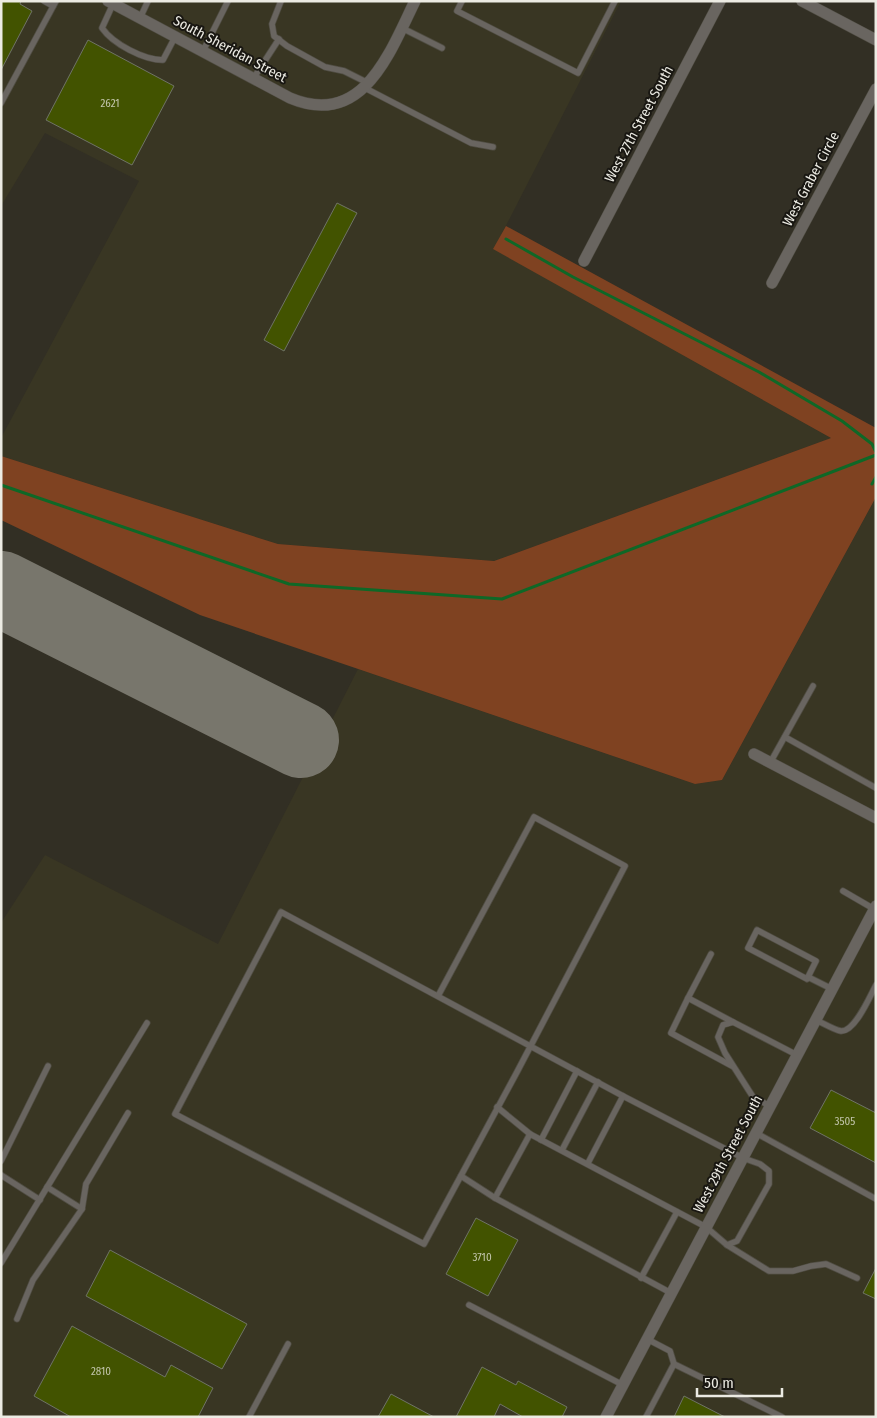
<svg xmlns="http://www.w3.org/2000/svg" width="877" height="1418" viewBox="0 0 877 1418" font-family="'Fira Sans Condensed',sans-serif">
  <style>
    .built { fill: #393623 }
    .green { fill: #7f4221 }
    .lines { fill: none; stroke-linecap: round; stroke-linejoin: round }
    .stream { stroke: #0e6827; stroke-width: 3 }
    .runway { stroke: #78766c; stroke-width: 76 }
    .building { fill: #425300; stroke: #6f7366 }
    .service-casing { stroke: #504d43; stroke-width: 7 }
    .minor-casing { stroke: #504d43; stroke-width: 12 }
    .service { stroke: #696560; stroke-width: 5.5 }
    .minor { stroke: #696560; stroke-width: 11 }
    .labels { text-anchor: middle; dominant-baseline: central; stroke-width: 4; stroke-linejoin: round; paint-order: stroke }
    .number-label { font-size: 11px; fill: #c2c5aa }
    .street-label { font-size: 14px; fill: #ecebe3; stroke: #191712 }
  </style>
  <rect width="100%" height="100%" fill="#322f24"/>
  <g class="built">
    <polygon points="1,1 621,1 494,249 831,438 494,561 278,544 1,456 1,438 139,181 45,133 1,206"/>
    <polygon points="876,497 876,1417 1,1417 1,923 45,855 218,944 358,669 695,784 722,780"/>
  </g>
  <polygon class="green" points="506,226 876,428 876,497 722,780 695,784 200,615 1,520 1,456 278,544 494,561 831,438 493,249"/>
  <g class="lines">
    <g class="stream">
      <polyline points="506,239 573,277 759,372 842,421 872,444 876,452"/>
      <polyline points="872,484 876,477"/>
      <polyline points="1,485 289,584 502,599 876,455"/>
    </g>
    <polyline class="runway" points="1,589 301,740"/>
  </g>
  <g class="building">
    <polygon points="1,1 21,1 20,4 32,11 1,70"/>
    <polygon points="88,40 174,86 132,165 46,120"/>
    <polygon points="337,203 357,213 284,351 264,340"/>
    <polygon points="831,1090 876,1113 876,1163 810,1128"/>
    <polygon points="476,1218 518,1240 488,1296 446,1274"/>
    <polygon points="110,1250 247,1324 222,1369 86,1296"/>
    <polygon points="876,1268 876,1299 863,1293"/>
    <polygon points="72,1326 165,1377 171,1365 213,1388 198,1417 71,1417 34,1396"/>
    <polygon points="482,1367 516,1385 518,1381 567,1407 562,1417 523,1417 500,1404 494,1417 456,1417"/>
    <polygon points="391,1394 434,1417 378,1417"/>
    <polygon points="684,1396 725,1417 674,1417"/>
  </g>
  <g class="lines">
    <defs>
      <g id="service">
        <polyline points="44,1 53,6"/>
        <polyline points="281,1 272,24 274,36 287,46 325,67 344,71 368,83"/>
        <polyline points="462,1 457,11 578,73 615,1"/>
        <path d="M113 4 102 28C113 44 144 60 163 60L175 37"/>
        <polyline points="140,18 148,1"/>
        <polyline points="402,28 442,48"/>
        <polyline points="202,53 228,1"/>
        <polyline points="253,79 279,39"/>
        <polyline points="365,88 471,143 493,147"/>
        <polyline points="1,103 56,1"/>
        <polyline points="785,737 876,788"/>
        <polyline points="770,763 813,686"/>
        <polyline points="843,891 874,909"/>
        <polygon points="757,930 816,961 807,979 748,948"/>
        <polyline points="711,954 688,998 733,1022"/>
        <polyline points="808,977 832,989"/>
        <path d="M438 996 534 817 625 866C589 935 553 1003 517 1072L424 1244 175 1114 281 912C395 973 509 1035 623 1096"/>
        <polyline points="688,998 671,1033 732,1066"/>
        <path d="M816 1020C823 1023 834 1030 841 1031 855 1032 870 996 876 985"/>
        <polyline points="770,1106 753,1097 725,1053 718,1037 723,1025 733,1022 797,1055"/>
        <polyline points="497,1107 530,1134"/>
        <polyline points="756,1133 876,1199"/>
        <polyline points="541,1140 577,1071"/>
        <polyline points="562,1150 598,1082"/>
        <polyline points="1,1161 48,1066"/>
        <polyline points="588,1163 623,1096 743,1158 760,1164 769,1171 769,1184 737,1241 727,1245 706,1227 530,1134 495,1198 671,1293"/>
        <polyline points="1,1175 40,1200"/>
        <polyline points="461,1176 495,1198"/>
        <polyline points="47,1187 82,1209"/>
        <polyline points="727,1245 769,1271 793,1271 811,1266 826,1264 857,1278"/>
        <polyline points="1,1263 147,1023"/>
        <polyline points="641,1278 677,1212"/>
        <polyline points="469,1305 623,1385"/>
        <polyline points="17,1319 33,1280 82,1209 86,1184 128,1113"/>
        <polyline points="674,1364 782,1417"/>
        <polyline points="249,1417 288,1344"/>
        <polyline points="646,1417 674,1364 670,1351 647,1339"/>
      </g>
      <g id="minor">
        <path d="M108 1 290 98C363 129 390 52 415 1"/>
        <polyline points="802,1 876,40"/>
        <polyline points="584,261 720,1"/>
        <polyline points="772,283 876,89"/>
        <polyline points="754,754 876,818"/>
        <polyline points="606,1417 876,906"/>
      </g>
    </defs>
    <use href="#service" class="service-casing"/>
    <use href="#minor" class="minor-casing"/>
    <use href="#service" class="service"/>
    <use href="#minor" class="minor"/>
  </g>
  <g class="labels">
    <g class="number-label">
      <text x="110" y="103">2621</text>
      <text x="845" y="1121">3505</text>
      <text x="482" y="1257">3710</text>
      <text x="101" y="1371">2810</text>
    </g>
    <g class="street-label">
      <text transform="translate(230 49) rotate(28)">South Sheridan Street</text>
      <text transform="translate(639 124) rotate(-62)">West 27th Street South</text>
      <text transform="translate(811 179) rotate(-62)">West Graber Circle</text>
      <text transform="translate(728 1154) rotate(-62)">West 29th Street South</text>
    </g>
  </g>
  <rect width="877" height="1418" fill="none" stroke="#ecebe3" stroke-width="5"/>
  <path d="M697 1388v8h85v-8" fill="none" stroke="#ecebe3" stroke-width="2.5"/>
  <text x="704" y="1388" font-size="15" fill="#ecebe3" stroke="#191712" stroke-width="4" paint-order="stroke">50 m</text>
</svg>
